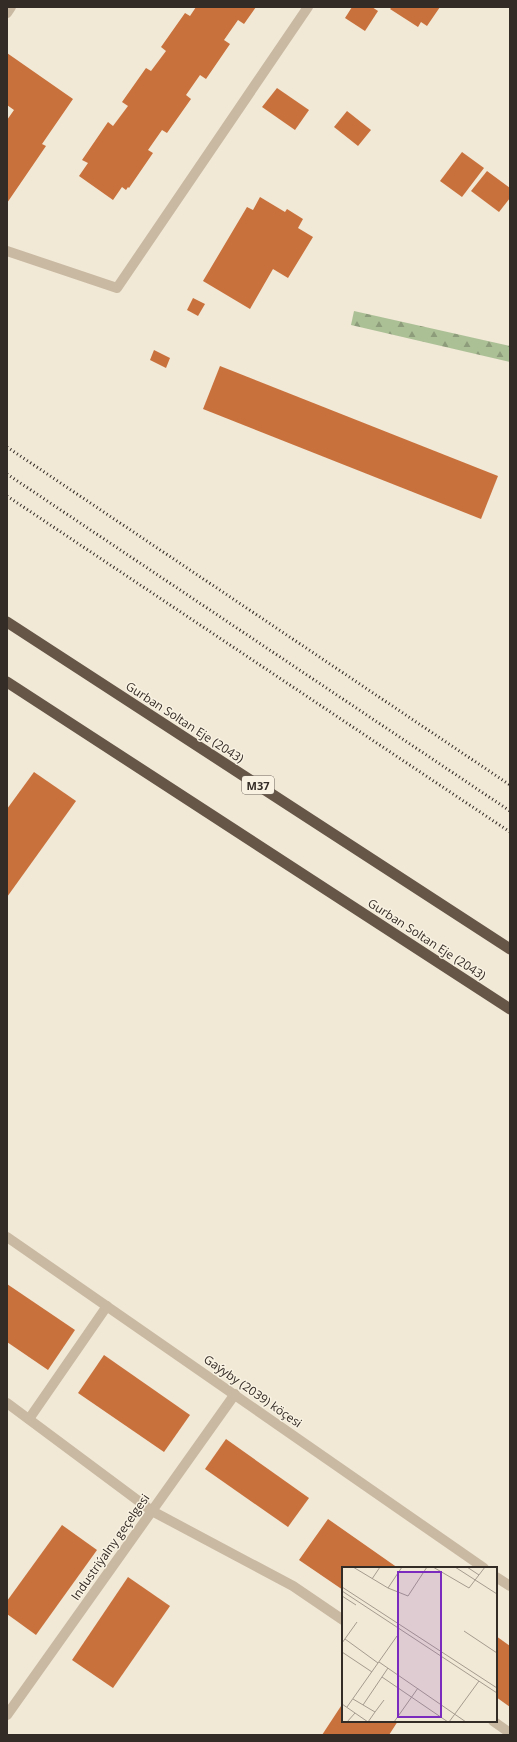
<svg xmlns="http://www.w3.org/2000/svg" width="517" height="1742" viewBox="0 0 517 1742" font-family="'Open Sans',sans-serif">
  <style>
    .forest { fill: url(#forest-firs) }
    .building { fill: #c9713c }
    .lines { fill: none; stroke-linecap: round; stroke-linejoin: round }
    .service { stroke: #c9b9a2; stroke-width: 10 }
    .minor { stroke: #c9b9a2; stroke-width: 10 }
    .trunk { stroke: #665648; stroke-width: 11 }
    .rail { stroke: #332b25; stroke-width: 3; stroke-dasharray: 1 3; stroke-linecap: butt }
    .labels { text-anchor: middle; dominant-baseline: central; stroke-width: 3; stroke-linejoin: round; paint-order: stroke }
    .shield { fill: #f9f2e2; stroke: #6e675e; stroke-width: 1 }
    .shield-label { font-size: 11px; font-weight: bold; fill: #332b25 }
    .street-label { font-size: 12px; fill: #332b25; stroke: #f9f2e2 }
    .inset-road { fill: none; stroke: #a59c8f; stroke-width: 1 }
    .view { fill: #7b2cbf; fill-opacity: 0.15; stroke: #7b2cbf; stroke-width: 2 }
    .inset-edge { fill: none; stroke: #332b25; stroke-width: 2 }
  </style>
  <defs>
    <pattern id="forest-firs" width="22" height="20" patternUnits="userSpaceOnUse"><rect width="22" height="20" fill="#acc096"/><path d="M5 1l3.5 6h-7zM16 11l3.5 6h-7z" fill="#8d9c7a"/></pattern>
  </defs>
  <rect width="100%" height="100%" fill="#f1e8d6"/>
  <polygon class="forest" points="354,311 510,346 510,362 351,325"/>
  <g class="building">
    <polygon points="196,7 256,7 244,24 238,20 224,40 230,44 206,79 200,75 186,95 191,99 167,133 162,130 148,150 153,153 129,188 128,187 126,190 122,187 113,200 79,176 88,163 82,160 108,122 113,126 128,106 122,102 146,68 151,71 166,51 161,47 185,13 190,16"/>
    <polygon points="352,7 372,7 378,11 365,31 345,18"/>
    <polygon points="392,7 440,7 427,26 421,22 418,27 390,9"/>
    <polygon points="7,53 73,99 42,144 46,146 7,203 7,120 14,110 7,105"/>
    <polygon points="277,88 309,110 295,130 262,107"/>
    <polygon points="347,111 371,130 358,146 334,127"/>
    <polygon points="462,152 484,168 462,197 440,181"/>
    <polygon points="487,171 510,188 510,198 499,212 471,191"/>
    <polygon points="260,197 285,212 287,209 303,219 298,228 313,237 288,278 273,269 250,309 203,281 247,207 253,210"/>
    <polygon points="193,298 205,304 198,316 187,310"/>
    <polygon points="154,350 170,358 166,368 150,360"/>
    <polygon points="220,366 498,476 481,519 203,409"/>
    <polygon points="34,772 76,801 7,897 7,809"/>
    <polygon points="7,1284 75,1330 48,1370 7,1342"/>
    <polygon points="104,1355 190,1415 164,1452 78,1393"/>
    <polygon points="226,1439 309,1498 288,1527 205,1469"/>
    <polygon points="328,1519 398,1568 343,1568 343,1590 299,1560"/>
    <polygon points="62,1525 97,1550 36,1635 7,1614 7,1601"/>
    <polygon points="128,1577 170,1606 113,1688 72,1660"/>
    <polygon points="496,1636 510,1646 510,1707 496,1697"/>
    <polygon points="343,1703 343,1721 398,1721 389,1735 322,1735"/>
  </g>
  <g class="lines">
    <g class="service">
      <polyline points="7,1403 152,1511 293,1586 343,1620"/>
      <polyline points="29,1419 107,1306"/>
      <polyline points="493,1721 510,1733"/>
    </g>
    <g class="minor">
      <polyline points="7,13 11,7"/>
      <polyline points="7,251 117,288 308,7"/>
      <polyline points="7,1237 484,1568"/>
      <polyline points="496,1577 510,1586"/>
      <polyline points="7,1715 235,1394"/>
    </g>
    <g class="trunk">
      <polyline points="7,622 510,949"/>
      <polyline points="7,682 510,1009"/>
    </g>
    <g class="rail">
      <polyline points="7,447 510,785"/>
      <polyline points="7,474 510,811"/>
      <polyline points="7,496 510,832"/>
    </g>
  </g>
  <g class="labels">
    <rect class="shield" x="242" y="776" width="32" height="18" rx="3"/>
    <g class="shield-label">
      <text x="258" y="785">M37</text>
    </g>
    <g class="street-label">
      <text transform="translate(185 722) rotate(33)">Gurban Soltan Eje (2043)</text>
      <text transform="translate(427 939) rotate(33)">Gurban Soltan Eje (2043)</text>
      <text transform="translate(253 1391) rotate(35)">Gaýyby (2039) köçesi</text>
      <text transform="translate(110 1547) rotate(-55)">Industriýalny geçelgesi</text>
    </g>
  </g>
  <g transform="translate(342 1567)">
    <rect width="155" height="155" fill="#f1e8d6"/>
    <path class="inset-road" d="M11 0 46 21 66 29 85 0M91 0 127 21 143 0M113 0 155 27M125 0 137 8M30 12 38 0M0 20 155 121M46 21 60 0M0 24 155 126M0 29 14 38M122 64 155 86M3 72 36 96M0 76 15 55M0 85 30 105M37 95 124 155M40 110 106 155M11 132 33 145 26 155M0 137 26 155M21 138 46 101M5 140 55 69M33 145 42 133M5 155 13 146M52 155 76 121M107 155 137 114"/>
    <path class="view" d="M56 5H99V150H56Z"/>
    <rect width="155" height="155" class="inset-edge"/>
  </g>
  <rect width="517" height="1742" fill="none" stroke="#332b25" stroke-width="16"/>
</svg>
